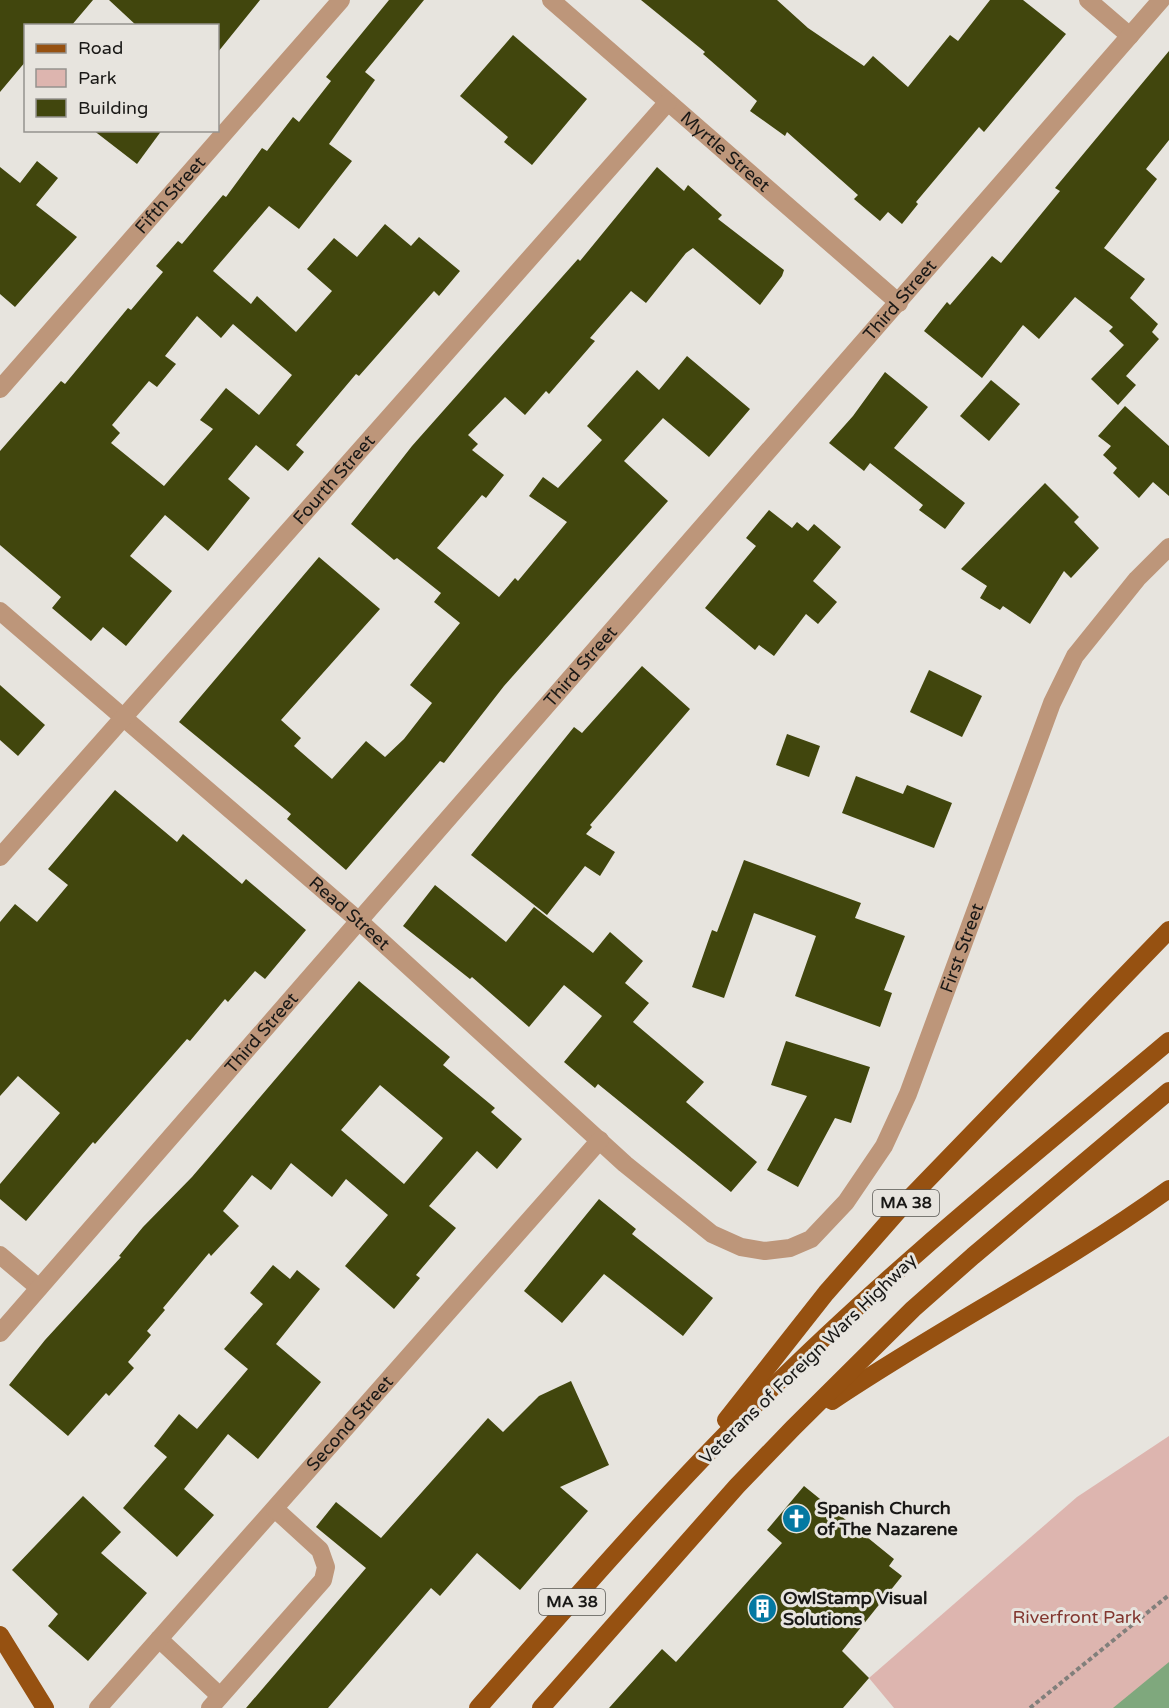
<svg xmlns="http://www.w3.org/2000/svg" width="1169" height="1708" viewBox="0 0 1169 1708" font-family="'Varela Round',sans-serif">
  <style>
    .green { fill: #ddb5af }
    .water { fill: #7fa87d }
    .building { fill: #41460d; fill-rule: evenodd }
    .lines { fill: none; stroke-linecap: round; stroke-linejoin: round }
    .path { stroke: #817f7b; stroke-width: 4; stroke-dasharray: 4.5 3; stroke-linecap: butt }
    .minor { stroke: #bd967a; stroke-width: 18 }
    .major { stroke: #965111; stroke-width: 18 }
    .labels { text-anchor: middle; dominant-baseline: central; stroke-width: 6; stroke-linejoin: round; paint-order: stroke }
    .shield { fill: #e7e4de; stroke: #575552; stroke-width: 1.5 }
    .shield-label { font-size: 16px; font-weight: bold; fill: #191816 }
    .street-label { font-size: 18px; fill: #191816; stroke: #e7e4de }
    .poi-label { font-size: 18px; font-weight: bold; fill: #191816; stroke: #e7e4de; text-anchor: start }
    .park-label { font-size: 18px; fill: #82362f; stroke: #e7e4de }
  </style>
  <rect width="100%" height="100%" fill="#e7e4de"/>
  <polygon class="green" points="1169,1436 1169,1708 894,1708 869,1678 1077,1497"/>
  <polygon class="water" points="1169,1662 1169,1708 1113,1708"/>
  <g class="building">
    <polygon points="0,0 93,0 71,26 26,26 26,61 0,92"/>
    <polygon points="109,0 260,0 218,52 218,26 137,26"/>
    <path d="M389 0H424L365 72 375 80 329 144 352 161 299 229 269 206 213 271 251 304 257 296 296 332 332 291 307 269 334 238 357 257 385 224 411 246 419 237 460 271 439 296 434 291 359 376 356 374 296 445 304 452 288 471 256 445 228 479 250 498 208 551 165 515 130 556 172 591 126 646 103 627 91 641 52 608 61 597 0 545V451L61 381 65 384 128 308 131 310 163 272 156 266 178 241 182 244 223 195 226 197 262 148 267 151 293 117 299 122 331 81 326 77ZM197 316 221 338 233 324 292 375 259 415 226 388 200 420 213 429 164 486 111 443 120 433 112 425 149 381 157 387 176 364 165 356Z"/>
    <polygon points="641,0 777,0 808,28 864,66 873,56 908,87 950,35 958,41 990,0 1023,0 1066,34 984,132 979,127 916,202 918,204 902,224 888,212 880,221 854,199 858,195 787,132 785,136 750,111 757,101 703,54 705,52"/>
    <polygon points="513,35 587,99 532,165 504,142 508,137 460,96"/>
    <polygon points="1169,51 1169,140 1146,169 1157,179 1104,248 1145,279 1130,298 1158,324 1152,332 1159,339 1126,376 1136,385 1118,405 1091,379 1124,345 1109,331 1113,327 1075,297 1039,339 1023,325 982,378 924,331 947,302 950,305 992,256 1001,263 1060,191 1055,188"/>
    <polygon points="93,130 162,130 137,164"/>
    <polygon points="37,161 58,178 36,205 77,237 15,307 0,294 0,167 20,183"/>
    <polygon points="657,167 684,191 688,185 722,215 718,219 784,270 782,276 760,305 693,248 686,253 646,303 631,291 590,338 595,341 549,394 546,391 525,415 505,397 468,435 478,444 472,450 504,475 486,498 482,495 437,548 499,597 515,578 518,581 567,522 529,496 543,477 558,488 602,440 587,426 637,370 659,390 687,356 750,409 709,457 663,418 624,461 668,501 504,686 444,763 440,761 346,870 287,819 291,814 179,722 319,557 380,609 281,720 301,738 294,746 332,779 366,741 385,757 404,739 432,703 410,685 460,623 434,602 441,593 397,558 394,560 351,524 412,446 578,259 580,261"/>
    <polygon points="885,372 928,407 894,448 965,503 945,529 919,510 923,505 870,463 864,471 829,443 853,416"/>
    <polygon points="991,380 1020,404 989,441 960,416"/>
    <polygon points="1125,406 1169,446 1169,496 1153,482 1139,498 1113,473 1117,468 1103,455 1111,446 1098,436"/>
    <polygon points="1045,483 1079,517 1074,522 1099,548 1071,578 1064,571 1030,624 1003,606 1000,610 980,598 987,586 961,569"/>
    <polygon points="769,510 792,528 797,522 808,531 814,524 841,547 813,581 837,602 818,624 806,614 774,656 759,645 755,650 705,608 756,546 746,538"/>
    <polygon points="642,666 690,709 590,825 592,827 586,834 615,852 600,876 585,866 547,915 471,855 574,727 582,733"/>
    <polygon points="929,670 982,696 962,737 910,712"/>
    <polygon points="0,685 45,725 18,756 0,740"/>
    <polygon points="787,734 820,746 809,777 776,765"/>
    <polygon points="856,776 903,794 907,785 952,803 934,848 842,813"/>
    <polygon points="115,790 177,842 183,834 242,884 246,879 306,930 265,979 255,971 228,1002 225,999 190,1041 187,1039 95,1144 93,1142 26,1221 0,1199 0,1184 60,1113 18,1076 0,1096 0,922 15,904 37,922 68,885 48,869"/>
    <polygon points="744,860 861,903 855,918 905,936 884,990 892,993 880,1027 795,996 816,936 754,913 724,998 692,987 712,930 717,932"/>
    <polygon points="435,885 506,942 534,907 593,953 610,932 643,961 625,983 649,1003 633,1022 704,1082 686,1102 757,1162 731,1192 598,1084 595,1088 564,1062 602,1016 564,985 529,1027 472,977 470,979 403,926"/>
    <path d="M359 981 450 1057 443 1065 495 1108 491 1112 522 1139 497 1169 477 1151 429 1206 456 1228 416 1275 420 1278 394 1309 345 1266 388 1215 346 1179 332 1197 291 1163 271 1190 252 1175 223 1211 239 1226 211 1256 209 1253 163 1308 165 1310 147 1331 151 1335 128 1362 134 1368 109 1396 106 1393 68 1436 9 1385 45 1340 121 1257 119 1256 143 1227 192 1177ZM380 1085 443 1138 404 1184 341 1130Z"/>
    <polygon points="786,1041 870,1067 851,1123 835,1118 798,1187 767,1170 807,1096 771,1085"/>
    <polygon points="599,1199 636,1229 632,1234 713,1298 683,1336 604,1274 562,1323 524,1291"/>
    <polygon points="273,1265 290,1279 297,1270 320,1289 276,1344 321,1382 258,1459 228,1434 184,1489 214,1515 177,1557 123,1508 167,1457 154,1446 179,1414 197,1429 248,1369 224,1349 263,1304 250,1293"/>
    <polygon points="571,1381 609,1465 560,1487 588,1511 520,1590 477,1553 440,1596 431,1588 328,1708 246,1708 366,1568 316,1527 336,1502 381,1538 488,1418 503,1432 539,1396"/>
    <polygon points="804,1486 894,1559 889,1566 902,1576 842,1651 869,1678 843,1708 609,1708 662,1649 676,1662 782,1543 767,1530"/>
    <polygon points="83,1496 121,1532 101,1553 147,1593 88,1661 48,1626 58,1614 12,1570"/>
  </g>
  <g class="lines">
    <polyline class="path" points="1030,1708 1169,1595"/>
    <g class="minor">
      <path id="s1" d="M551 0 899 303"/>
      <polyline points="1088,0 1130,36"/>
      <path id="s2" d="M0 389 341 0"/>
      <path id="s3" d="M0 611 358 920 625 1164 712 1234 741 1247 765 1251 790 1248 811 1239 846 1202 884 1146 908 1094 1052 703 1075 656 1137 579 1169 547"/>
      <path id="s4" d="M0 857 668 102"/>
      <polyline points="0,1255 39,1288"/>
      <path id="s5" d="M0 1333 1161 0"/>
      <polyline points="159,1639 220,1696"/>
      <path id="s6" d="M98 1708 600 1140"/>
      <polyline points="210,1708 323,1580 326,1567 320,1550 275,1509"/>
    </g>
    <g class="major">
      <path d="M832 1401C942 1327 1061 1267 1169 1189"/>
      <polyline points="726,1420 826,1293 905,1203 1169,930"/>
      <polyline points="0,1635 45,1708"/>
      <path d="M478 1708C570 1604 660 1499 759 1401 887 1272 1030 1158 1169 1041"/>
      <polyline points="541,1708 737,1486 793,1428 913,1309 973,1256 1169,1091"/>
    </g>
  </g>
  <defs>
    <symbol id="church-disc" viewBox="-11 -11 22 22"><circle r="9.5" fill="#0479a2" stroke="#e7e4de"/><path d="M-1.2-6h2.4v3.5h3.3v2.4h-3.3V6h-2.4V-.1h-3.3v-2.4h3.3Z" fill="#fff"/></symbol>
    <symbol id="building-disc" viewBox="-11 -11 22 22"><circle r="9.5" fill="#0479a2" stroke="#e7e4de"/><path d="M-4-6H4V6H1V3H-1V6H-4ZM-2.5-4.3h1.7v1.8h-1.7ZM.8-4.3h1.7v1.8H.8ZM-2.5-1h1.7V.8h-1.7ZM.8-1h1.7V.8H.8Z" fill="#fff"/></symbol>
  </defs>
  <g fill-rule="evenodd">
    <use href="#church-disc" x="780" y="1502" width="33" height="33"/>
    <use href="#building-disc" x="746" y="1592" width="33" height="33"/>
  </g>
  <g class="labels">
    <g class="shield">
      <rect x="873" y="1190" width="66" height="26" rx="4.5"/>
      <rect x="539" y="1589" width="66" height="26" rx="4.5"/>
    </g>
    <g class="shield-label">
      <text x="906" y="1203">MA 38</text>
      <text x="572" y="1602">MA 38</text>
    </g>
    <g class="street-label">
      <text stroke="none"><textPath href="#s1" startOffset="231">Myrtle Street</textPath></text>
      <text stroke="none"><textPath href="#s2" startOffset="258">Fifth Street</textPath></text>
      <text stroke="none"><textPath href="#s5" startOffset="1370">Third Street</textPath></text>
      <text stroke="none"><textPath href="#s4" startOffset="504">Fourth Street</textPath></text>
      <text stroke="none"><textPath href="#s5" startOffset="884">Third Street</textPath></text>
      <text stroke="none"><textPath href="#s3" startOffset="462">Read Street</textPath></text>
      <text stroke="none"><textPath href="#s3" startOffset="1382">First Street</textPath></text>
      <text stroke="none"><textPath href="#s5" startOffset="398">Third Street</textPath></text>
      <text transform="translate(808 1359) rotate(-44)">Veterans of Foreign Wars Highway</text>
      <text stroke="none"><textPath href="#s6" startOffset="380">Second Street</textPath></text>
    </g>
    <g class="poi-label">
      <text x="817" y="1508">Spanish Church<tspan x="817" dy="21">of The Nazarene</tspan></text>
      <text x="783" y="1598">OwlStamp Visual<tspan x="783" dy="21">Solutions</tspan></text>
    </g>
    <g class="park-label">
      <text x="1077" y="1617">Riverfront Park</text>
    </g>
  </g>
  <rect x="24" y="24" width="195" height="108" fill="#e7e4de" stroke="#95928e" stroke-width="1.5"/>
  <rect x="36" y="44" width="30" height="9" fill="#965111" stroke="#95928e" stroke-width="1.5"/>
  <text x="78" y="54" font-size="18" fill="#191816">Road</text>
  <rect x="36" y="69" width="30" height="18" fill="#ddb5af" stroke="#95928e" stroke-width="1.5"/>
  <text x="78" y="84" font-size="18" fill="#191816">Park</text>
  <rect x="36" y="99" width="30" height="18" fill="#41460d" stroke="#95928e" stroke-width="1.5"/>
  <text x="78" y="114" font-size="18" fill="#191816">Building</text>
</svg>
